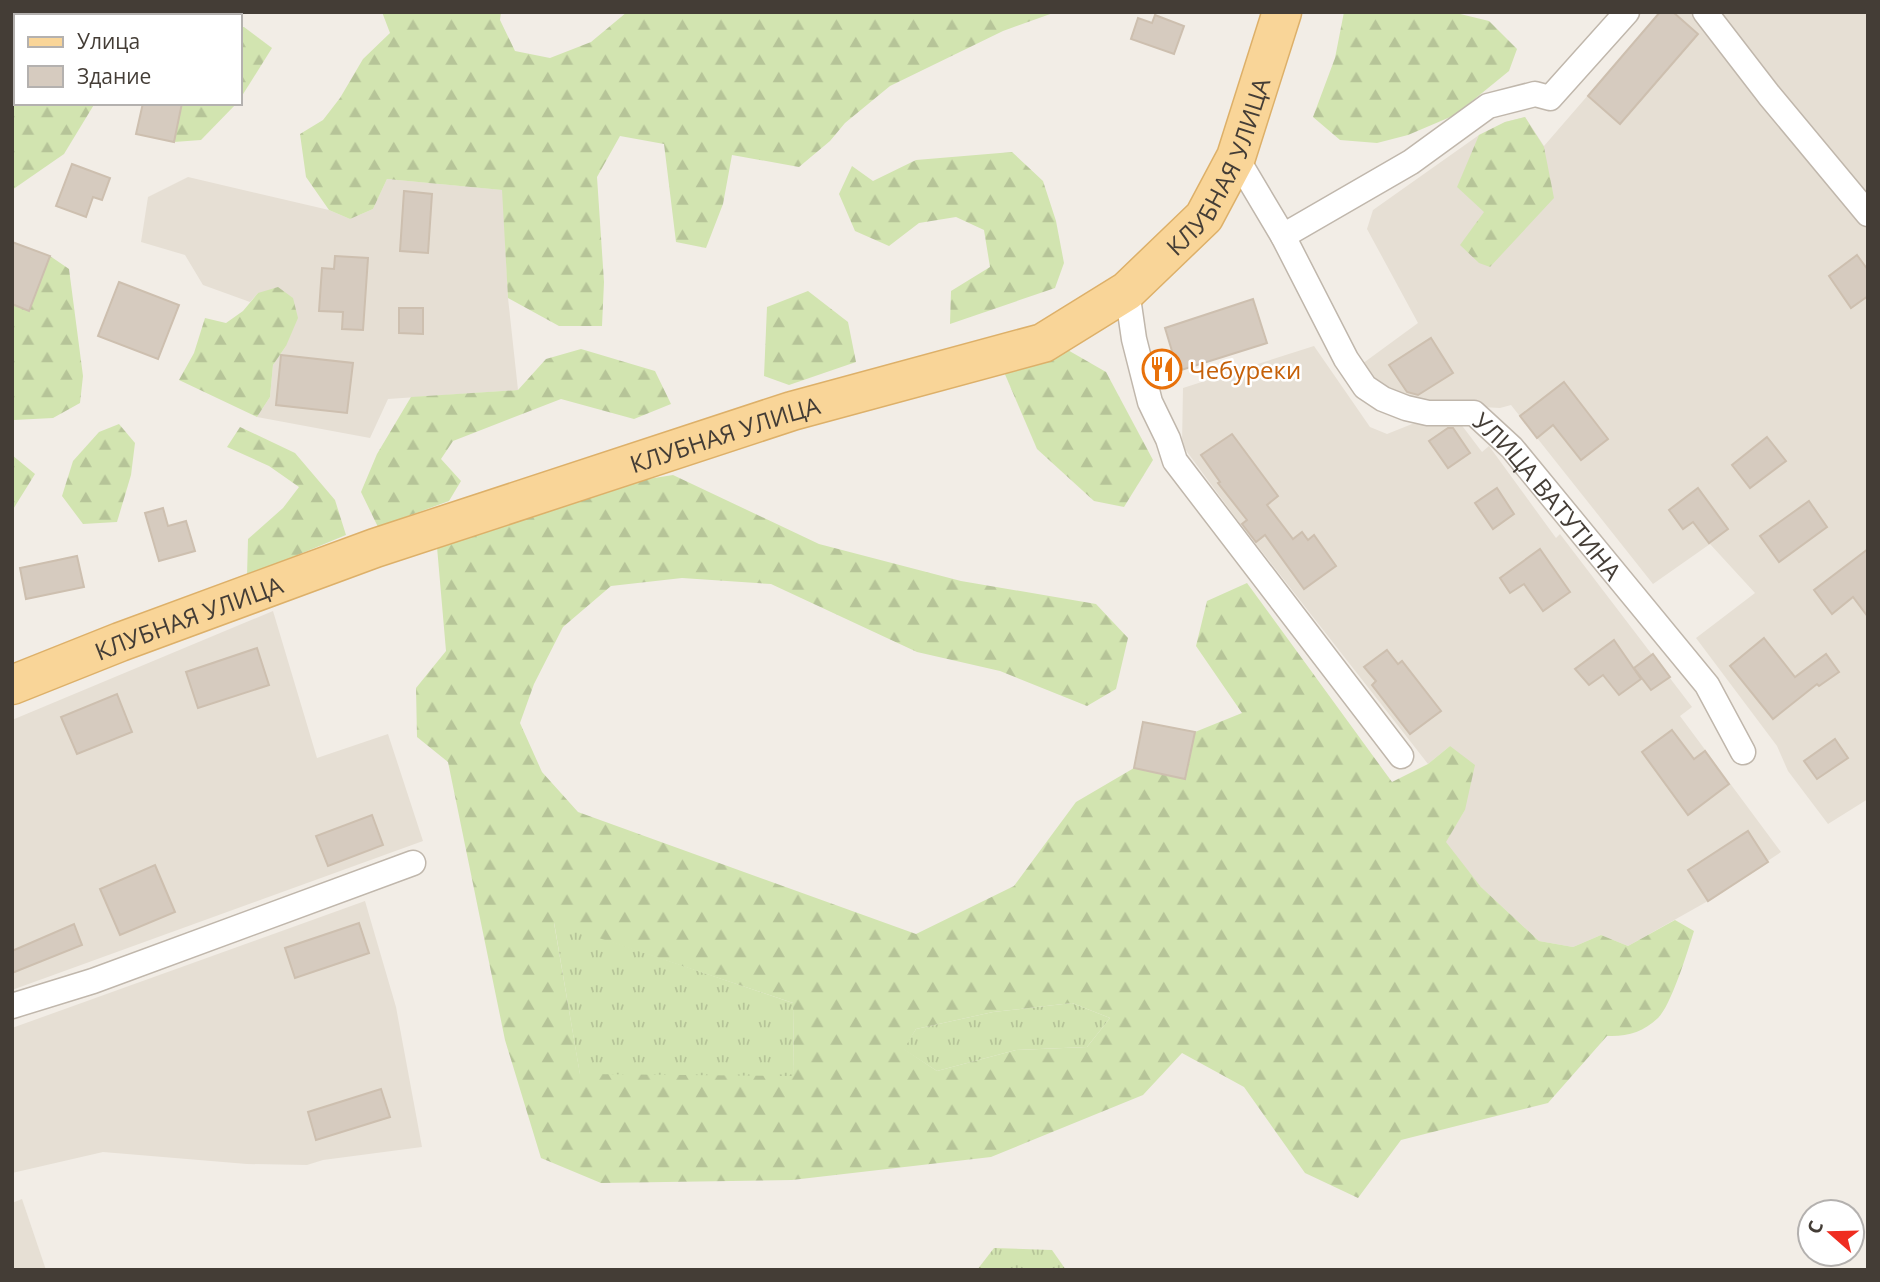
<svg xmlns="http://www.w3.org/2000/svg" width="1880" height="1282" viewBox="0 0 1880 1282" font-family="'Open Sans',sans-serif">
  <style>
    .residential { fill: #e6dfd4 }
    .grass { fill: url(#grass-tufts) }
    .forest { fill: url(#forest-firs); fill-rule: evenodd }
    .building { fill: #d6cbbf; stroke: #cdbfaf; stroke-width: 2 }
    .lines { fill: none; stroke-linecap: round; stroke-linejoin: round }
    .street-casing { stroke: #c0b7ac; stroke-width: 27 }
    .primary-casing { stroke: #ddb069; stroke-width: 41 }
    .street { stroke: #fff; stroke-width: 24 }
    .primary { stroke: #f9d598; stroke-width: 38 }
    .labels { text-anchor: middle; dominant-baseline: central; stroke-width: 5; stroke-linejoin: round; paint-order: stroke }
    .street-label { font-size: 24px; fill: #443d36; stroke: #fff }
    .food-label { font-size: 24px; fill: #c56008; stroke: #fff; text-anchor: start }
  </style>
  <defs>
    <pattern id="grass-tufts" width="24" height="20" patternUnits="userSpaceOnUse" patternTransform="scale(1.75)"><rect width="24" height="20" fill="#d2e4b0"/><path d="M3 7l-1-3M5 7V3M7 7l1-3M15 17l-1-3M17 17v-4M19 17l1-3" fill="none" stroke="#b6c498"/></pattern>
    <pattern id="forest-firs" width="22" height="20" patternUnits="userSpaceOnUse" patternTransform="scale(1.75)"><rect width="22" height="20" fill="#d2e4b0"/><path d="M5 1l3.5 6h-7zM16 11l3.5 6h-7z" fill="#b6c498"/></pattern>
  </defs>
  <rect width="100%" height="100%" fill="#f2ede6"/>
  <g class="residential">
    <polygon points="1660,12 1868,12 1868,799 1828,824 1788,771 1777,746 1696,638 1755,593 1710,544 1653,584 1511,405 1500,408 1410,403 1380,391 1362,364 1418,323 1367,229 1373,210 1479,135 1505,122 1525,117 1544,146"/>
    <polygon points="188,177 329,210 350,219 373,209 387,179 503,190 508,298 518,390 388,399 370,438 257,417 270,397 273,365 286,346 258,293 250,302 203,285 185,255 141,242 148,197"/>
    <polygon points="1314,346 1370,427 1387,434 1412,424 1457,419 1482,452 1489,446 1556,538 1560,534 1692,707 1680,716 1781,852 1708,901 1628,946 1601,935 1573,947 1539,941 1481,887 1445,842 1465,810 1450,746 1428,764 1241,525 1182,445 1183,388"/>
    <polygon points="273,611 317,758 388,734 423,841 12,990 12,720"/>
    <polygon points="365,901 396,1007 422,1147 323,1160 307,1165 247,1164 103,1152 12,1173 12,1028"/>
    <polygon points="22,1199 46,1270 12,1270 12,1203"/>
  </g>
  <g class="grass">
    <polygon points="554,922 793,1003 794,1077 580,1075"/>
    <polygon points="1072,1003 1110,1018 1087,1047 1016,1050 937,1071 903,1049 916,1029 993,1012"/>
    <polygon points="994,1248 1052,1250 1066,1270 977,1270"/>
  </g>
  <g class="forest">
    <polygon points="382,12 501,12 500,20 515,51 550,58 591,42 627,12 1056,12 1003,31 890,86 845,123 830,141 799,167 732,155 723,204 706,248 676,242 664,144 620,136 597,177 604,282 602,326 559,326 508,298 502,190 387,179 373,209 350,219 329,210 306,177 300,134 323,120 340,98 363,59 390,33"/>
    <polygon points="1344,12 1452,12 1489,21 1517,49 1509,71 1455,115 1408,135 1377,143 1340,140 1313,117 1335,58"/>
    <polygon points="240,27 244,27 272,48 240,99"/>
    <polygon points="17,103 95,103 64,154 12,190 12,108"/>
    <polygon points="182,103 237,103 201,140 174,142"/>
    <polygon points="1525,117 1544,147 1554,198 1490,267 1479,263 1460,245 1484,212 1457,187 1479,135 1505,122"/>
    <polygon points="1012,152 1043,181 1056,221 1064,263 1055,288 950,324 951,291 990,267 984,230 956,217 919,223 889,246 855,231 839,194 852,166 873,181 916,160"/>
    <polygon points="50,256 69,269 83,376 80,403 53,418 14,420 12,419 12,304 28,310"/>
    <polygon points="278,287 293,298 298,318 286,346 273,365 270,397 257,417 179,380 194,353 205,318 226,323 243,311 258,293"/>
    <polygon points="808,291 848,322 856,362 789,385 764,376 767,307"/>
    <polygon points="581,349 655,371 671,404 634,419 561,399 453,441 441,459 461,481 449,501 378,527 361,492 377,454 411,397 518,390 546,359"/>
    <polygon points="1066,349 1106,372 1153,460 1124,507 1094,501 1037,449 1004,372"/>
    <polygon points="119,424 135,443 131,475 117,522 83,524 62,496 73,461 99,432"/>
    <polygon points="240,427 295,453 335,500 346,535 247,576 248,539 283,508 299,487 269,466 227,447"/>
    <polygon points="12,455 35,474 12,511"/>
    <path d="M673 475 819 544 961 581 1096 604 1128 638 1116 689 1087 706 1000 671 917 652 771 584 682 578 611 586 563 627 534 684 520 723 542 772 578 812 916 934 1014 886 1076 802 1134 768 1185 778 1195 732 1242 713 1196 646 1207 601 1247 583 1392 782 1428 764 1450 746 1475 765 1465 810 1446 842 1481 887 1539 941 1573 947 1601 935 1628 946 1675 920 1694 931C1688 950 1671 1006 1658 1018 1643 1032 1627 1037 1607 1036L1548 1103 1401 1140 1358 1198 1305 1173 1244 1087 1182 1053 1143 1095 991 1157 792 1180 601 1183 541 1158 505 1040 448 762 417 737 416 688 446 651 437 547 629 482ZM554 923 793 1003 794 1076 580 1074ZM1072 1003 1110 1018 1087 1047 1016 1050 937 1071 904 1049 916 1029 993 1012Z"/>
  </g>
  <g class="building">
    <polygon points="1660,12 1673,12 1698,34 1620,124 1588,96"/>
    <polygon points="1155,15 1184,26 1174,54 1131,39 1138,18 1152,23"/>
    <polygon points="143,103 182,103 174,142 136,134"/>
    <polygon points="72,164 110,178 102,200 93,197 86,217 56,206"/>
    <polygon points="404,191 432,194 428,253 400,251"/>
    <polygon points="12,242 50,256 29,311 12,304"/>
    <polygon points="1857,255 1868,270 1868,296 1851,308 1829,276"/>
    <polygon points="335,256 368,258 363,330 342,329 343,312 319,311 322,268 334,269"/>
    <polygon points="119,282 179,305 158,359 98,336"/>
    <polygon points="1253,299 1267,343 1178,371 1165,328"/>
    <polygon points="399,308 423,308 423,334 399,333"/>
    <polygon points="1431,338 1453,373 1418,395 1407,392 1389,365"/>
    <polygon points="281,355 353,363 347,413 276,405"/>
    <polygon points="1564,382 1608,439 1581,460 1553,425 1537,438 1520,416"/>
    <polygon points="1448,428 1453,428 1470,453 1448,468 1429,441"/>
    <polygon points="1232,434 1278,496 1267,505 1293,539 1302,532 1308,540 1314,535 1336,566 1304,589 1265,535 1256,542 1242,524 1247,520 1218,483 1220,482 1201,455"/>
    <polygon points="1767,437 1786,461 1750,488 1732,465"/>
    <polygon points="1497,488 1514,514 1493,529 1475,503"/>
    <polygon points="1698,488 1728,529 1709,543 1693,522 1683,529 1669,510"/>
    <polygon points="1809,501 1827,527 1779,562 1760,536"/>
    <polygon points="163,508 168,526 186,521 195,551 159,561 145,513"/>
    <polygon points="1540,549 1570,592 1543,611 1524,584 1510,593 1500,578"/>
    <polygon points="1868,549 1868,617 1853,597 1832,614 1814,590"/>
    <polygon points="77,556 84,587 26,599 20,568"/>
    <polygon points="1764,638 1795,677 1826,654 1839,672 1819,686 1817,684 1773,719 1730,666"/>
    <polygon points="1614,640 1641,679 1619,695 1603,675 1589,685 1575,669"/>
    <polygon points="257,648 269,685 198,708 186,672"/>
    <polygon points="1387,650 1398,664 1402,661 1441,711 1410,734 1372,685 1376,681 1364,667"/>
    <polygon points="1653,654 1670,677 1651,690 1634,668"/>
    <polygon points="117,694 132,732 77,754 61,717"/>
    <polygon points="1143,722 1195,732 1185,779 1134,768"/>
    <polygon points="1672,730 1694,759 1705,751 1729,784 1688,815 1642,752"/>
    <polygon points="1835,739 1848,758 1817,779 1804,761"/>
    <polygon points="372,815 383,845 328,866 316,836"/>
    <polygon points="1748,831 1768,862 1708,901 1688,870"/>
    <polygon points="155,865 175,912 120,935 100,889"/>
    <polygon points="359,923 369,953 295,978 285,948"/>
    <polygon points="74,924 82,945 12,973 12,951"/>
    <polygon points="381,1089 390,1117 316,1140 308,1112"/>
  </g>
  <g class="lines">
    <defs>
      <g id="street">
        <polyline points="1705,12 1769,95 1868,214"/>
        <polyline points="73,16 75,12"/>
        <polyline points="12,92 16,89"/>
        <path id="s1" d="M1236 157 1283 236 1346 359 1365 387 1383 399 1406 408 1428 413H1474L1512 448 1707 685 1743 752"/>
        <polyline points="1283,236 1411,162 1488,106 1535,94 1550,98 1627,12"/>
        <polyline points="1127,291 1134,339 1150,402 1168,439 1175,461 1401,756"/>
        <polyline points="12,1006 93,981 413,863"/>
      </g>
      <g id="primary">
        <path id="s2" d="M12 685 120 642 375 548 792 411 1043 343 1127 291 1204 217 1236 157 1282 12"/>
      </g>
    </defs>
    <use href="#street" class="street-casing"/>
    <use href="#primary" class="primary-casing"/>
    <use href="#street" class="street"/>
    <use href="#primary" class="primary"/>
  </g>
  <defs>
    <symbol id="restaurant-ring" viewBox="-11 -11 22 22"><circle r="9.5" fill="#fff" stroke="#e8710a" stroke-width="1.5"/><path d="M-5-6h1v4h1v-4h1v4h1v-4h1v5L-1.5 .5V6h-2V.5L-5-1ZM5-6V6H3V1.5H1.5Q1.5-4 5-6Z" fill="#e8710a"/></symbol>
  </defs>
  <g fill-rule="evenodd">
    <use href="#restaurant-ring" x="1140" y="347" width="44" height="44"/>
  </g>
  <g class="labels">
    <g class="street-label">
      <text stroke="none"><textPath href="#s2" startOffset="1344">КЛУБНАЯ УЛИЦА</textPath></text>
      <text stroke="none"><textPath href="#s2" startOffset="756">КЛУБНАЯ УЛИЦА</textPath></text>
      <text stroke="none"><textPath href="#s1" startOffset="490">УЛИЦА ВАТУТИНА</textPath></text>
      <text stroke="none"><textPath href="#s2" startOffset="189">КЛУБНАЯ УЛИЦА</textPath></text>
    </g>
    <g class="food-label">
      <text x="1189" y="369">Чебуреки</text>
    </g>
  </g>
  <rect width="1880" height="1282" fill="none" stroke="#443d36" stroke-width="28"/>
  <rect x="14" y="14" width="228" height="91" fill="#ffffff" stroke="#b4b1af" stroke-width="2"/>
  <rect x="28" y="37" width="35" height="10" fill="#f9d598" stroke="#b4b1af" stroke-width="2"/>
  <text x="77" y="49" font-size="21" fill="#443d36">Улица</text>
  <rect x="28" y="66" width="35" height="21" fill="#d6cbbf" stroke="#b4b1af" stroke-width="2"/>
  <text x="77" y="84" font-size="21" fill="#443d36">Здание</text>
  <g transform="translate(1831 1233) rotate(290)"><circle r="33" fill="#ffffff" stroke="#b4b1af" stroke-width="2"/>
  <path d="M0-5L12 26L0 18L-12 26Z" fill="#ef2d20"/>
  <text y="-10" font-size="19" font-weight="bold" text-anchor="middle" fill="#443d36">С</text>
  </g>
</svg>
